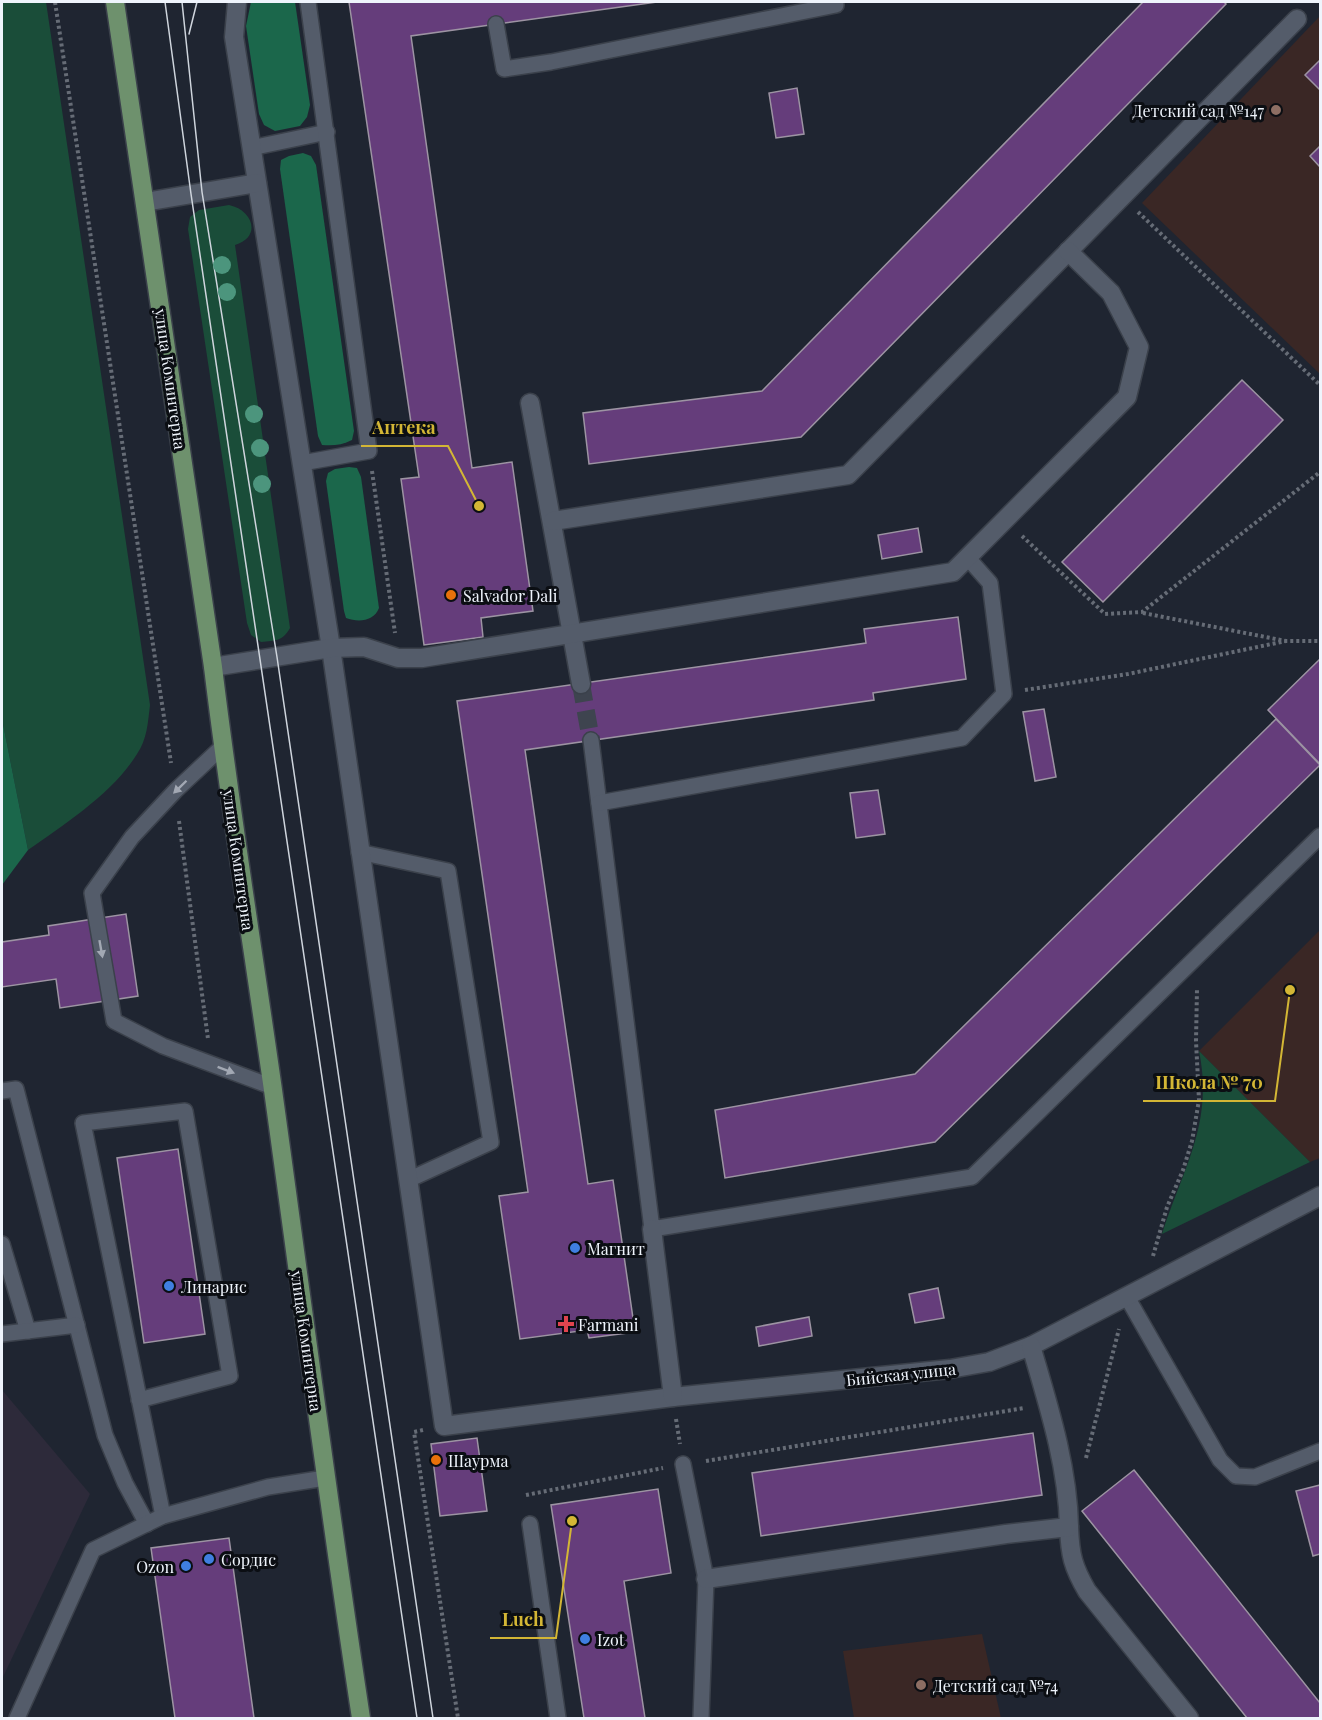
<svg xmlns="http://www.w3.org/2000/svg" width="1322" height="1720" viewBox="0 0 1322 1720" font-family="'Playfair Display',serif">
  <style>
    .industrial { fill: #2d2a3a }
    .education { fill: #3a2725 }
    .green { fill: #1a4d39 }
    .forest { fill: #1b674b }
    .building { fill: #653d7b; stroke: #9d94a3; stroke-width: 1.5 }
    .lines { fill: none; stroke-linecap: round; stroke-linejoin: round }
    .street-tunnel { stroke: #3e444f; stroke-width: 18; stroke-dasharray: 18 9; stroke-linecap: butt }
    .lane-casing { stroke: #3b414b; stroke-width: 18 }
    .street-casing { stroke: #3b414b; stroke-width: 21 }
    .primary-casing { stroke: #3b414b; stroke-width: 21 }
    .path { stroke: #666c76; stroke-width: 4; stroke-dasharray: 3 3; stroke-linecap: butt }
    .lane { stroke: #545c6a; stroke-width: 15 }
    .street { stroke: #545c6a; stroke-width: 18 }
    .primary { stroke: #6e916d; stroke-width: 18 }
    .tram { stroke: #cfd5dd; stroke-width: 1.5 }
    .tree { fill: #4c957d }
    .oneway { fill: #a2a8b3 }
    .education-dot { fill: #8d6e63; stroke: #0b0e13; stroke-width: 2 }
    .food-dot { fill: #e8710a; stroke: #0b0e13; stroke-width: 2 }
    .shop-dot { fill: #3f7fe0; stroke: #0b0e13; stroke-width: 2 }
    .health-dot { fill: #e0444e; stroke: #0b0e13; stroke-width: 2 }
    .labels { text-anchor: middle; dominant-baseline: central; stroke-width: 6; stroke-linejoin: round; paint-order: stroke }
    .poi-label { font-size: 16px; fill: #eff4fc; stroke: #0b0e13; text-anchor: start }
    .street-label { font-size: 16px; fill: #eff4fc; stroke: #0b0e13 }
    .leader { fill: none; stroke: #d3b635; stroke-width: 2 }
    .callout-dot { fill: #d3b635; stroke: #0b0e13; stroke-width: 2 }
    .callout-label { font-size: 18px; text-anchor: middle; font-weight: bold; fill: #d3b635; stroke: #0b0e13; stroke-width: 6; stroke-linejoin: round; paint-order: stroke }
  </style>
  <rect width="100%" height="100%" fill="#1f2531"/>
  <polygon class="industrial" points="2,1390 90,1494 2,1679"/>
  <g class="education">
    <polygon points="1320,16 1320,374 1142,203"/>
    <polygon points="1320,930 1320,1158 1310,1162 1199,1051"/>
    <polygon points="982,1634 1001,1718 854,1718 843,1651"/>
  </g>
  <g class="green">
    <path d="M2 2H46L150 705C148 722 147 740 137 754 113 793 65 824 28 850L2 719Z"/>
    <path d="M229 205C253 210 262 237 235 245L290 628C282 642 276 640 261 642L251 635 247 623 188 229 190 217 199 210Z"/>
    <path d="M1199 1051 1310 1162 1162 1234C1183 1168 1214 1123 1199 1051Z"/>
  </g>
  <g class="forest">
    <polygon points="251,2 295,2 310,105 307,117 300,126 275,131 264,125 259,114 246,26"/>
    <path d="M303 153 311 156 316 165 354 431 352 440C342 445 333 446 322 445L318 436 280 169 281 160 289 156Z"/>
    <path d="M349 467 357 468 361 477 379 608C374 621 359 623 346 618L344 611 326 481 328 473 335 469Z"/>
    <polygon points="2,719 28,850 2,885"/>
  </g>
  <g class="building">
    <polygon points="349,2 657,2 411,36 472,468 512,462 533,611 481,618 483,637 424,645 401,479 419,477"/>
    <polygon points="1143,2 1224,2 1226,4 801,437 589,464 583,413 762,391"/>
    <polygon points="1320,60 1320,90 1305,75"/>
    <polygon points="797,88 804,134 776,138 769,93"/>
    <polygon points="1320,146 1320,167 1310,156"/>
    <polygon points="1242,380 1283,420 1103,602 1062,562"/>
    <polygon points="918,528 922,552 882,559 878,535"/>
    <polygon points="958,617 966,679 873,693 874,700 525,750 588,1184 613,1180 635,1332 589,1338 587,1330 520,1339 499,1196 528,1192 457,701 866,643 864,629"/>
    <polygon points="1320,659 1320,764 1268,710"/>
    <polygon points="1044,709 1056,777 1035,781 1023,712"/>
    <polygon points="1276,719 1320,765 935,1142 725,1178 715,1110 915,1074"/>
    <polygon points="878,790 885,834 856,838 850,793"/>
    <polygon points="126,914 138,996 60,1008 56,979 2,987 2,942 49,935 48,926"/>
    <polygon points="178,1149 205,1334 144,1343 117,1158"/>
    <polygon points="938,1288 944,1318 915,1323 909,1294"/>
    <polygon points="809,1317 812,1336 759,1346 756,1327"/>
    <polygon points="1033,1433 1042,1495 761,1536 752,1473"/>
    <polygon points="477,1438 487,1511 440,1516 431,1444"/>
    <polygon points="1134,1470 1320,1703 1320,1718 1247,1718 1082,1511"/>
    <polygon points="1320,1485 1320,1554 1313,1556 1296,1491"/>
    <polygon points="658,1489 671,1573 624,1581 645,1718 584,1718 551,1505"/>
    <polygon points="229,1538 254,1718 175,1718 151,1548"/>
  </g>
  <g class="lines">
    <polyline class="street-tunnel" points="581,684 591,740"/>
    <defs>
      <g id="lane">
        <polyline points="496,24 504,69 551,62 836,5"/>
        <polyline points="251,148 327,132"/>
        <polyline points="302,463 369,451 308,2"/>
        <polyline points="591,740 652,1229 972,1177 1320,836"/>
        <polyline points="222,747 175,791 132,837 92,893 114,1021 163,1046 273,1087"/>
        <polyline points="599,803 962,738 1004,694 990,583 967,557"/>
        <polyline points="359,852 448,871 491,1142 408,1180"/>
        <polyline points="2,1091 16,1089 105,1435 125,1483 147,1524"/>
        <polyline points="2,1244 28,1331"/>
        <polyline points="1127,1297 1220,1460 1236,1476 1255,1477 1320,1451"/>
        <polyline points="2,1334 77,1325"/>
        <polyline points="139,1400 230,1376 185,1111 83,1123 163,1516"/>
        <polyline points="683,1464 706,1579 701,1718"/>
        <polyline points="530,1524 558,1718"/>
        <polyline points="17,1718 93,1550 163,1516 268,1487 325,1478"/>
      </g>
      <g id="street">
        <polyline points="237,2 234,37 331,648 444,1426 673,1397 950,1369 989,1362 1031,1346 1320,1196"/>
        <polyline points="145,202 257,183"/>
        <polyline points="530,403 581,684"/>
        <polyline points="553,521 848,475 1297,19"/>
        <polyline points="213,667 331,648 364,647 398,658 422,658 953,572 1127,397 1139,347 1111,293 1068,251"/>
        <polyline points="652,1229 673,1397"/>
        <path d="M1069 1527C1070 1555 1073 1567 1087 1591L1189 1718"/>
        <path d="M706 1579 1006 1534 1069 1527C1068 1466 1048 1404 1031 1346"/>
      </g>
      <path id="primary" d="M115 2 213 667C230 808 253 949 273 1090 302 1299 329 1509 361 1718"/>
    </defs>
    <use href="#lane" class="lane-casing"/>
    <use href="#street" class="street-casing"/>
    <use href="#primary" class="primary-casing"/>
    <g class="path">
      <polyline points="55,2 171,763"/>
      <polyline points="1138,212 1320,385"/>
      <polyline points="372,471 395,633"/>
      <polyline points="1022,536 1105,614 1142,612 1320,472"/>
      <polyline points="1143,613 1286,641 1320,641"/>
      <polyline points="1025,690 1128,674 1286,641"/>
      <polyline points="179,821 208,1039"/>
      <polyline points="1153,1256 1167,1207 1183,1170 1192,1141 1199,1100 1196,1041 1197,989"/>
      <polyline points="676,1419 680,1444"/>
      <polyline points="423,1430 414,1432 458,1718"/>
      <polyline points="1086,1458 1119,1329"/>
      <polyline points="706,1461 1024,1408"/>
      <polyline points="526,1495 663,1468"/>
    </g>
    <use href="#lane" class="lane"/>
    <use href="#street" class="street"/>
    <use href="#primary" class="primary"/>
    <g class="tram">
      <polyline points="165,2 191,194 417,1718"/>
      <polyline points="182,2 202,192 277,657 433,1718"/>
      <polyline points="189,34 197,2"/>
    </g>
  </g>
  <g class="tree">
    <circle cx="222" cy="265" r="9"/>
    <circle cx="227" cy="292" r="9"/>
    <circle cx="254" cy="414" r="9"/>
    <circle cx="260" cy="448" r="9"/>
    <circle cx="262" cy="484" r="9"/>
  </g>
  <defs><path id="oneway-solid" d="M-6-.8H1V-3.2L6.5 0L1 3.2V.8H-6Z" transform="scale(1.5)"/></defs>
  <g class="oneway">
    <use href="#oneway-solid" transform="translate(180 787) rotate(136)"/>
    <use href="#oneway-solid" transform="translate(101 949) rotate(80)"/>
    <use href="#oneway-solid" transform="translate(226 1070) rotate(21)"/>
  </g>
  <g class="education-dot">
    <circle cx="1276" cy="110" r="6"/>
    <circle cx="921" cy="1685" r="6"/>
  </g>
  <g class="food-dot">
    <circle cx="451" cy="595" r="6"/>
    <circle cx="436" cy="1460" r="6"/>
  </g>
  <g class="shop-dot">
    <circle cx="575" cy="1248" r="6"/>
    <circle cx="169" cy="1286" r="6"/>
    <circle cx="209" cy="1559" r="6"/>
    <circle cx="186" cy="1566" r="6"/>
    <circle cx="585" cy="1639" r="6"/>
  </g>
  <path class="health-dot" d="M563 1315h6v6h6v6h-6v6h-6v-6h-6v-6h6z"/>
  <g class="labels">
    <g class="poi-label">
      <text x="1264" y="110" text-anchor="end">Детский сад №147</text>
      <text x="463" y="595">Salvador Dali</text>
      <text x="587" y="1248">Магнит</text>
      <text x="181" y="1286">Линарис</text>
      <text x="578" y="1324">Farmani</text>
      <text x="448" y="1460">Шаурма</text>
      <text x="221" y="1559">Сордис</text>
      <text x="174" y="1566" text-anchor="end">Ozon</text>
      <text x="597" y="1639">Izot</text>
      <text x="933" y="1685">Детский сад №74</text>
    </g>
    <g class="street-label">
      <text transform="translate(171 379) rotate(82)">улица Коминтерна</text>
      <text transform="translate(239 860) rotate(82)">улица Коминтерна</text>
      <text transform="translate(307 1341) rotate(82)">улица Коминтерна</text>
      <text transform="translate(901 1374) rotate(-6)">Бийская улица</text>
    </g>
  </g>
  <path class="leader" d="M479 506L448 446H361M1290 990L1275 1101H1143M572 1521L556 1638H490"/>
  <g class="callout-dot">
    <circle cx="479" cy="506" r="6"/>
    <circle cx="1290" cy="990" r="6"/>
    <circle cx="572" cy="1521" r="6"/>
  </g>
  <g class="callout-label">
    <text x="404" y="434">Аптека</text>
    <text x="1209" y="1089">Школа № 70</text>
    <text x="523" y="1626">Luch</text>
  </g>
  <rect width="1322" height="1720" fill="none" stroke="#eff4fc" stroke-width="6"/>
</svg>
